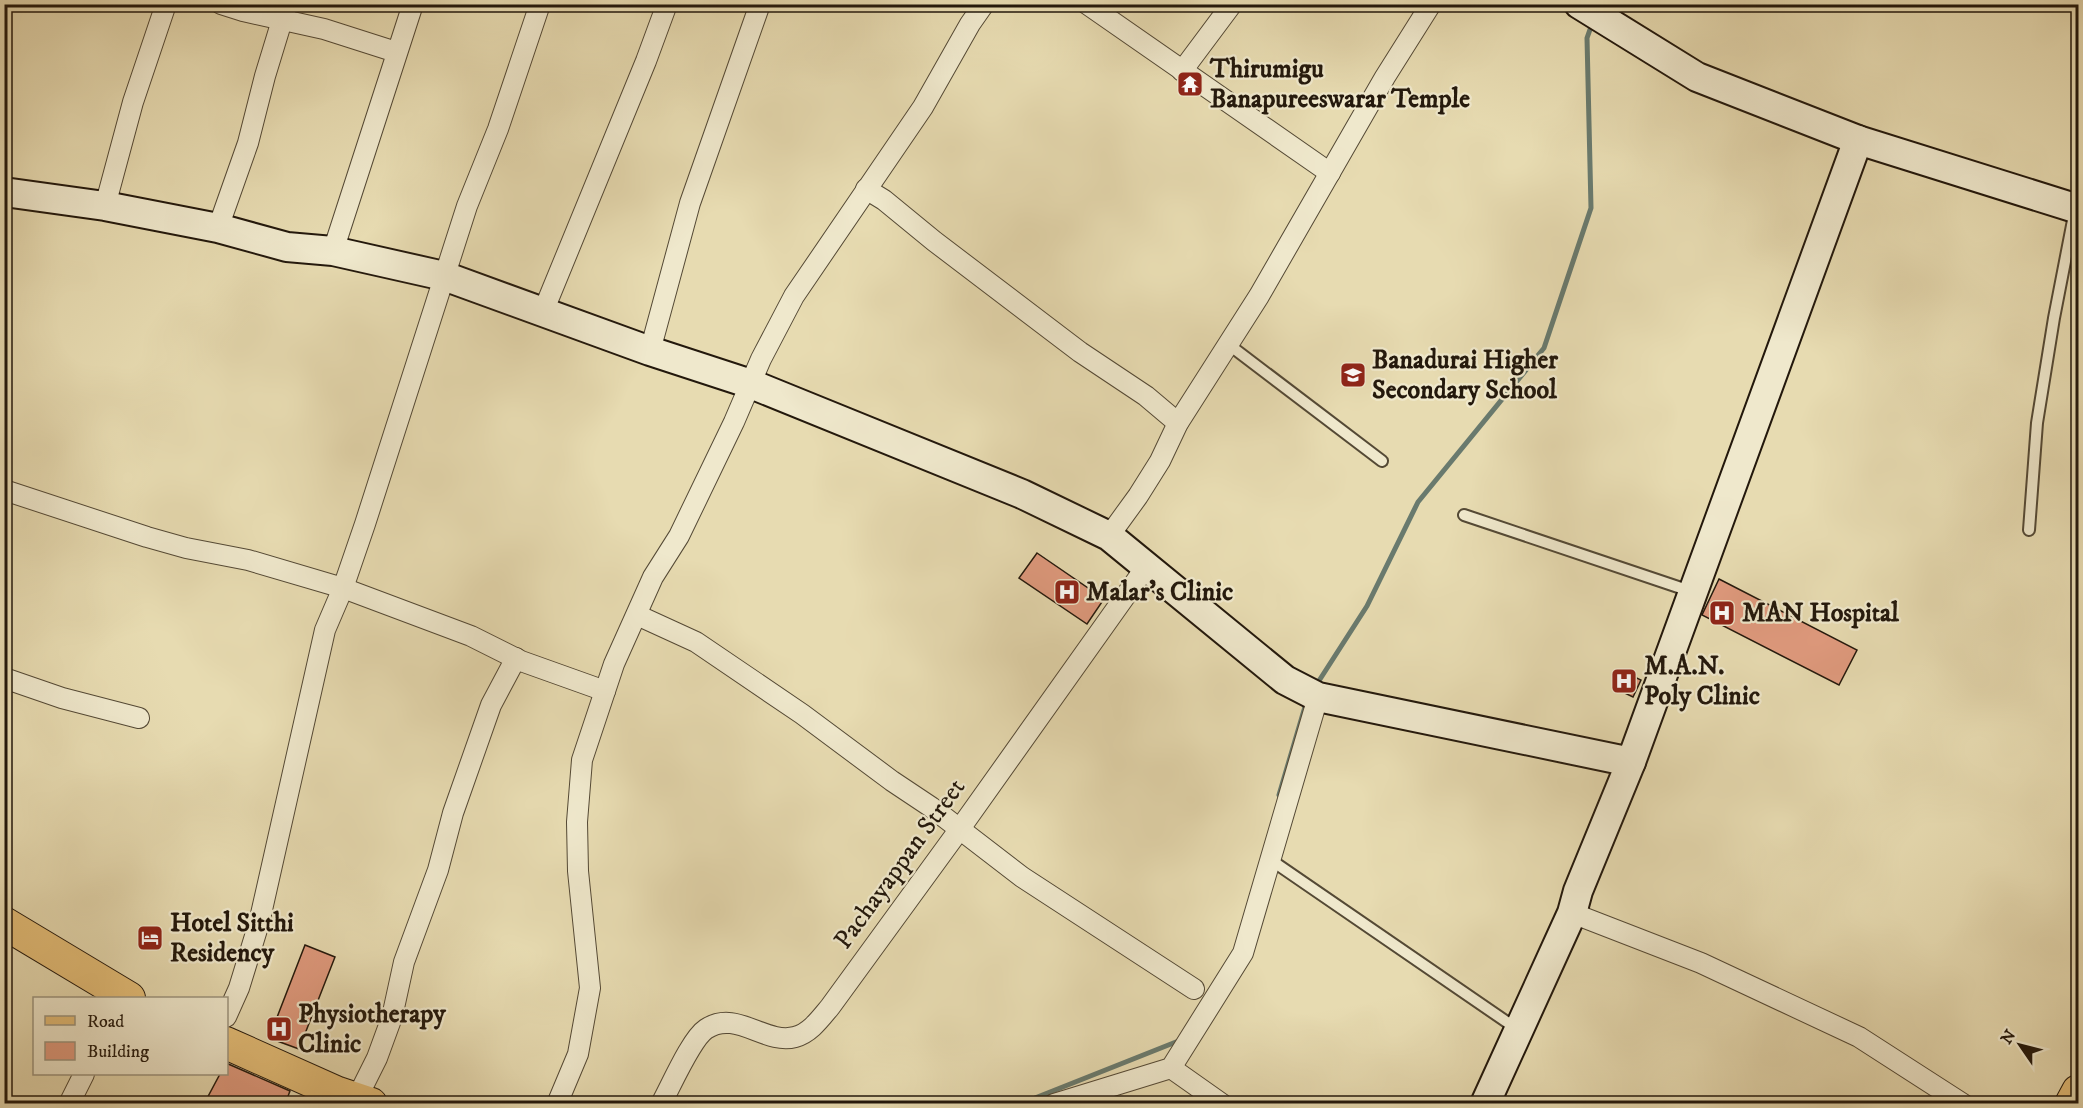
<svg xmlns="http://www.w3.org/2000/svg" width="2083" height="1108" viewBox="0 0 2083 1108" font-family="'IM FELL DW Pica',serif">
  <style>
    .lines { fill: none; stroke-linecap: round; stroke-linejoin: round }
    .stream { stroke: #697a6e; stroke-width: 5 }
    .building { fill: #e19b7f; stroke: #23180c; stroke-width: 1.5 }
    .lane-casing { stroke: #544935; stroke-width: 14 }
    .street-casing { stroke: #544935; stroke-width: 22 }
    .secondary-casing { stroke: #23180c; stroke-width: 32 }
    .primary-casing { stroke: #23180c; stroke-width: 34 }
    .lane { stroke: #efe8cc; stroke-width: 10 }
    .street { stroke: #efe8cc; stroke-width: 20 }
    .secondary { stroke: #efe8cc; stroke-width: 28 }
    .primary { stroke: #e4be78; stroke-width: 32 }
    .labels { text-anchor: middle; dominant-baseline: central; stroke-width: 4.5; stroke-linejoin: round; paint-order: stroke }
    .poi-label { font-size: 26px; font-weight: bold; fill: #23180c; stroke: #efe8cc; text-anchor: start }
    .street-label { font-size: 26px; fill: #23180c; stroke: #efe8cc }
  </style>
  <rect width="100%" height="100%" fill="#e7dbb1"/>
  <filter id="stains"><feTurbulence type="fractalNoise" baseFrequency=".00333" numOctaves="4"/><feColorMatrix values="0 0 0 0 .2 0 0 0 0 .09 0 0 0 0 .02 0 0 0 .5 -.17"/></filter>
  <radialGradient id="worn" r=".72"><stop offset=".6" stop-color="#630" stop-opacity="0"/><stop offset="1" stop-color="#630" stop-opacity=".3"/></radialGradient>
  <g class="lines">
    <g class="stream">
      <polyline points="1315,687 1367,606 1418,502 1544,348 1591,208 1587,38 1593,21"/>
      <polyline points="1279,795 1307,700"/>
      <polyline points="1032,1104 1035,1098 1181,1040"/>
    </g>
  </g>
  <g class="building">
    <polygon points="1037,553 1104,599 1087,624 1019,578"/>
    <polygon points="1719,579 1857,650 1839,685 1702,615"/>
    <polygon points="1622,671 1641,680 1633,697 1614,688"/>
    <polygon points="305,945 335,957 299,1049 269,1038"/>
    <polygon points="226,1063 290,1091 285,1104 204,1104 220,1074 226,1074"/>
  </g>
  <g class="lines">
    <defs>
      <g id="lane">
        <polyline points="1228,344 1382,461"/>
        <polyline points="1464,515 1693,592"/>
        <polyline points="2029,530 2037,423 2054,318 2075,210"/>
        <polyline points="1271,860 1517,1029"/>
      </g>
      <g id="street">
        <polyline points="221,4 243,11 324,29 396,52"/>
        <polyline points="1087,4 1330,173"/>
        <polyline points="1182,71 1232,4"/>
        <polyline points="866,189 884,200 934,241 1080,352 1146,396 1178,423"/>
        <polyline points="105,206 133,102 166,4"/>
        <polyline points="218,228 248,143 265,76 287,4"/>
        <polyline points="333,251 413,4"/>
        <polyline points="543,312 646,61 667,4"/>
        <polyline points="650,351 690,203 760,4"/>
        <polyline points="4,490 147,537 186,548 248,560 343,588 471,636 521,661 605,691"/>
        <polyline points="1109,536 1138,496 1160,461 1178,423 1259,296 1385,77 1431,4"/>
        <polyline points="637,615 696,642 802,714 892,781 931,807 1022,877 1194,989"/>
        <polyline points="4,678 62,698 139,718"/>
        <polyline points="1572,913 1701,963 1859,1037 1963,1104"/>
        <polyline points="226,1017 239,988 259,923 325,630 343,588 365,524 467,206 498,129 540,4"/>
        <polyline points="1171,1068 1222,1104"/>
        <polyline points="357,1098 377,1058 392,1017 404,962 438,870 453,813 491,705 516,658"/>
        <polyline points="69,1104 84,1074"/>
        <polyline points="557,1104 578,1054 590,988 578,871 577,822 582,760 614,664 653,577 679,536 734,422 761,359 794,296 923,107 970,24 984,4"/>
        <path d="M661 1104C671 1086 691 1039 706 1029 736 1009 765 1045 795 1037 810 1033 820 1019 830 1007L959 830 1146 567"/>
        <polyline points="1054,1104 1171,1068 1243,953 1318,697"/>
      </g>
      <g id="secondary">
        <polyline points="1579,4 1697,77 1858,140 2078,209"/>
        <polyline points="4,192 105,206 218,228 287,247 333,251 444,276 650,351 751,384 1022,494 1109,536 1285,680 1318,697 1631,762"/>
        <polyline points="1485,1104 1572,913 1578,891 1631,762 1858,140"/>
      </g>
      <g id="primary">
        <polyline points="4,923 129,998"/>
        <polyline points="226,1043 338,1093 371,1104"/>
        <polyline points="2071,1104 2078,1091"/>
      </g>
    </defs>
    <use href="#lane" class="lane-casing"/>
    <use href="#street" class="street-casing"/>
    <use href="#secondary" class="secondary-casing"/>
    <use href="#primary" class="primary-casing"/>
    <use href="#lane" class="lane"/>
    <use href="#street" class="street"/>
    <use href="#secondary" class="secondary"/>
    <use href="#primary" class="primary"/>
  </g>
  <defs>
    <symbol id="temple-square" viewBox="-11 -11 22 22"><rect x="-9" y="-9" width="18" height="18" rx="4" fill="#8f2418" stroke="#efe8cc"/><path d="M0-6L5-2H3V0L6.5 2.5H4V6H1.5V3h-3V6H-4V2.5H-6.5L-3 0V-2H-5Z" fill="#fff"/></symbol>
    <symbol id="school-square" viewBox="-11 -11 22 22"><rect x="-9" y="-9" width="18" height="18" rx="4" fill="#8f2418" stroke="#efe8cc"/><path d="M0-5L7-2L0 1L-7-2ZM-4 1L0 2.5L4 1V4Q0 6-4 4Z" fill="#fff"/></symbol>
    <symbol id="hospital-square" viewBox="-11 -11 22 22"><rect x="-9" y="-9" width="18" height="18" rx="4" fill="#8f2418" stroke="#efe8cc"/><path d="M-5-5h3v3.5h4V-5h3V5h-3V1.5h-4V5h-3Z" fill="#fff"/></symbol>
    <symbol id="hotel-square" viewBox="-11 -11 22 22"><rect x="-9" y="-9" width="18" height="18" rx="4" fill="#8f2418" stroke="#efe8cc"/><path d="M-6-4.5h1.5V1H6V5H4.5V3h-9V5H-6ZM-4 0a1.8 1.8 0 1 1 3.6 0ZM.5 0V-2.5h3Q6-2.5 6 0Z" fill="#fff"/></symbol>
  </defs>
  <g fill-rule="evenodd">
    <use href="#temple-square" x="1175" y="69" width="30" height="30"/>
    <use href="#school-square" x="1338" y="360" width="30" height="30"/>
    <use href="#hospital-square" x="1052" y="577" width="30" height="30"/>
    <use href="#hospital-square" x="1707" y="598" width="30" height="30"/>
    <use href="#hospital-square" x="1609" y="666" width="30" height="30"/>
    <use href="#hotel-square" x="135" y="923" width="30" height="30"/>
    <use href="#hospital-square" x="264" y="1014" width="30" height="30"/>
  </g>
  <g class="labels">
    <g class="poi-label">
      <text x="1210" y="69">Thirumigu<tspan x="1210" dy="30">Banapureeswarar Temple</tspan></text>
      <text x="1372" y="360">Banadurai Higher<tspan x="1372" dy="30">Secondary School</tspan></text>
      <text x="1086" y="592">Malar's Clinic</text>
      <text x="1742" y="613">MAN Hospital</text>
      <text x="1644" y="666">M.A.N.<tspan x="1644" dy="30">Poly Clinic</tspan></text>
      <text x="170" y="923">Hotel Sitthi<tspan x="170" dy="30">Residency</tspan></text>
      <text x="298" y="1014">Physiotherapy<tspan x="298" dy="30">Clinic</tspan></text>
    </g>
    <g class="street-label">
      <text transform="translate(900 864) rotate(-54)">Pachayappan Street</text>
    </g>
  </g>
  <rect width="2083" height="1108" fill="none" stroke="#e7dbb1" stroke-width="24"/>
  <rect x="6" y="6" width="2071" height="1096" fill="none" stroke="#23180c" stroke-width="3"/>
  <rect x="12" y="12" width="2059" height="1084" fill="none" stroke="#23180c" stroke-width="1.5"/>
  <rect x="33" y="997" width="195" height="78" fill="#efe8cc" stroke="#9d957f" stroke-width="1.5"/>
  <rect x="45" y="1016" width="30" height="9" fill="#e4be78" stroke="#9d957f" stroke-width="1.5"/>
  <text x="87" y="1027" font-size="18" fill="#23180c">Road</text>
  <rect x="45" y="1042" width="30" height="18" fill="#e19b7f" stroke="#9d957f" stroke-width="1.5"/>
  <text x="87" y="1057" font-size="18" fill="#23180c">Building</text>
  <g transform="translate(2020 1045) rotate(305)" stroke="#efe8cc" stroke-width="4.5" paint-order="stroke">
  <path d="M0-4.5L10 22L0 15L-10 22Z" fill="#23180c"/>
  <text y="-9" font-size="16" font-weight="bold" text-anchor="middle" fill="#23180c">N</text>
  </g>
  <rect width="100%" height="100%" filter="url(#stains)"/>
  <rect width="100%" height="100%" fill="url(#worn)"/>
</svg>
